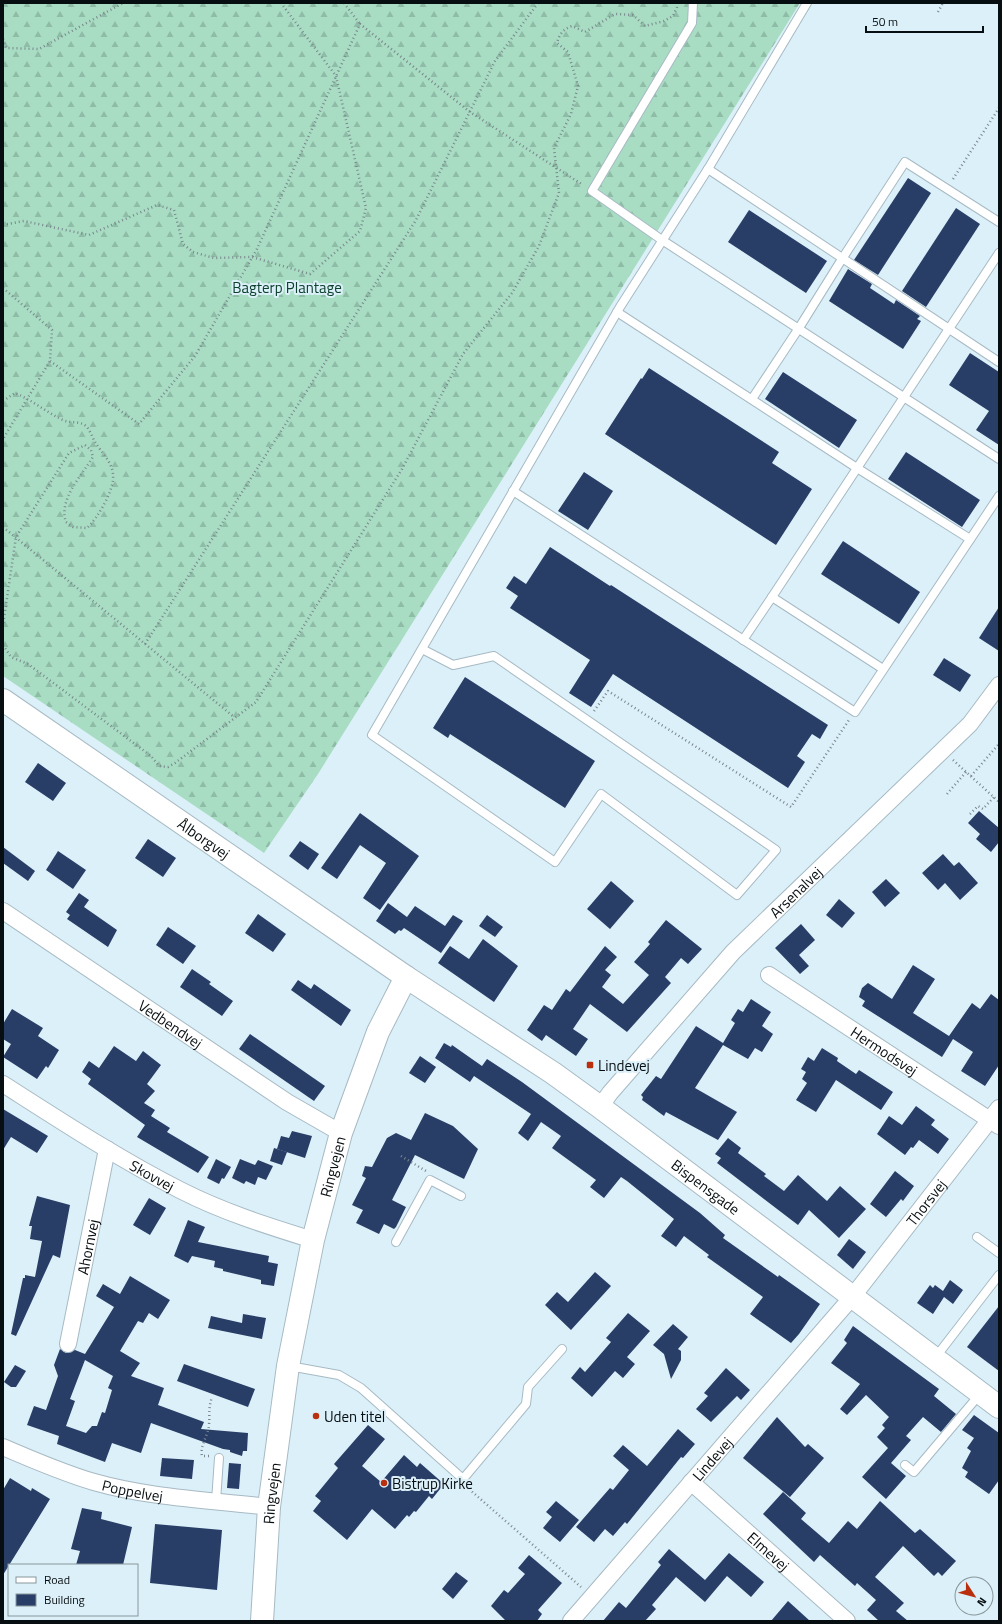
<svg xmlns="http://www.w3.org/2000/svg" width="1002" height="1624" viewBox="0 0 1002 1624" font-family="'Titillium Web',sans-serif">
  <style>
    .forest { fill: url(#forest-firs) }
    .building { fill: #293e67; fill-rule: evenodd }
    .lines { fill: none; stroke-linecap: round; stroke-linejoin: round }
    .lane-casing { stroke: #a7bac4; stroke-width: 10 }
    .street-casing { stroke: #a7bac4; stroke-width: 18 }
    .secondary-casing { stroke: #a7bac4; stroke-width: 24 }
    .path { stroke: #79878d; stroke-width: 2.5; stroke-dasharray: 1 3; stroke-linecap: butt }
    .lane { stroke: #fff; stroke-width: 8 }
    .street { stroke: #fff; stroke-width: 16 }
    .secondary { stroke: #fff; stroke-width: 22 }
    .poi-dot { fill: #ba300e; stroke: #dcf0f9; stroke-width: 1.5 }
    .labels { text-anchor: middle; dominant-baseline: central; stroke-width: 4; stroke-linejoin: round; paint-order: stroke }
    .park-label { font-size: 15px; fill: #0d402d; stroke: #dcf0f9 }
    .street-label { font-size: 15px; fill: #070e11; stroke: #dcf0f9 }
    .poi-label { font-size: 15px; fill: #070e11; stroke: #dcf0f9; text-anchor: start }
  </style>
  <defs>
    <pattern id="forest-firs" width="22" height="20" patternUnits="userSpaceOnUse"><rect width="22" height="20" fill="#a8ddc3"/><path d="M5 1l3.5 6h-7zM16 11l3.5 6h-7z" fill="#8fbca6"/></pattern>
  </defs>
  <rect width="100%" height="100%" fill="#dcf0f9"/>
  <polygon class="forest" points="3,3 800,3 318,774 264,853 3,676"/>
  <g class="building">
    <polygon points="908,178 931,193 878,275 854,260"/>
    <polygon points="956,208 980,224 926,307 902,291"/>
    <polygon points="749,210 827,261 806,293 728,242"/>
    <polygon points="848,269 872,284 870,288 894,304 896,300 920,316 917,319 921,321 903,349 829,301"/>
    <polygon points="970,353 999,372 999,445 976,430 989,411 949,385"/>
    <polygon points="649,368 779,452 772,463 812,489 776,545 605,434 641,378 642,379"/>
    <polygon points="783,372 857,420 839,448 765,399"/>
    <polygon points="906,452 980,500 962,527 888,479"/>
    <polygon points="584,472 613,491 588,530 558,511"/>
    <polygon points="843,541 920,592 899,624 821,574"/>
    <polygon points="550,547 610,586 611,585 828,725 820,739 812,734 797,756 805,762 788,788 613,674 591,707 569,693 590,660 510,608 518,596 506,588 514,576 526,584"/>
    <polygon points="999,607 999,651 979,638"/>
    <polygon points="944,658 971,675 960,692 933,675"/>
    <polygon points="465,677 595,761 565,808 450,734 448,738 433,728"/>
    <polygon points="38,763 66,783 53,801 25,782"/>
    <polygon points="979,811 999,828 999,842 991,852 976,839 980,834 968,823"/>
    <polygon points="360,813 419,856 380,910 363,898 386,863 360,845 337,879 321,868"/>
    <polygon points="148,839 176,858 163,877 135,858"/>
    <polygon points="300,841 319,854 308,870 289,856"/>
    <polygon points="3,847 35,871 28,881 3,863"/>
    <polygon points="58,851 86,870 73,889 46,870"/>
    <polygon points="943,854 954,866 959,862 978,883 960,900 945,883 938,890 922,873"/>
    <polygon points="886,879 900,893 885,907 872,892"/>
    <polygon points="611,881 634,901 610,929 587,909"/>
    <polygon points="79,893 89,900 84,907 117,930 108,947 67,919 70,915 66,912"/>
    <polygon points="839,899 855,913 842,928 826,915"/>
    <polygon points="388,903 407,917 415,906 445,926 453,915 463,921 441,953 404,928 401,931 399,930 395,934 376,921"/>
    <polygon points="258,914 286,934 273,952 245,933"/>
    <polygon points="487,915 503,927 495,937 479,926"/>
    <polygon points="666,920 702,949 688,964 681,958 665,977 671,983 627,1032 590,1004 573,1029 588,1039 576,1056 546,1035 542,1041 527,1030 544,1005 552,1010 566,989 570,992 605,946 617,957 605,970 611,975 602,987 623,1004 649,975 634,962 650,944 648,942"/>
    <polygon points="801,924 815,940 799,955 809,966 800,974 775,948"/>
    <polygon points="168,927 196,946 183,964 156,945"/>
    <polygon points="483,939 518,966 494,1002 438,963 450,946 469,959"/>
    <polygon points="913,965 935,979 913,1013 949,1036 972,1003 980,1009 991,994 999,1000 999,1065 985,1086 961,1071 973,1052 953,1039 942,1057 862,1006 865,1001 859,997 862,988 868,983 892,999"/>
    <polygon points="192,969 211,982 209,984 233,1001 222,1016 180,987"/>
    <polygon points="298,980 311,989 314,984 351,1010 341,1026 291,990"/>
    <polygon points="751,999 771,1012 762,1026 773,1034 762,1052 755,1048 748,1059 723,1045 695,1088 737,1112 718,1140 666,1112 664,1116 642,1100 643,1097 641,1095 656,1076 661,1079 696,1026 723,1043 735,1023 731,1020 738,1009 743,1012"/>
    <polygon points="12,1009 43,1028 38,1036 59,1050 48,1068 46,1066 37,1079 3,1057 11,1044 3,1039 3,1024"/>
    <polygon points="250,1034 325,1086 314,1101 239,1049"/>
    <polygon points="444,1043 451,1047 452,1045 482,1066 487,1059 522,1082 700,1213 725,1235 723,1238 778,1277 779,1275 820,1304 799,1334 791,1343 750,1314 763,1297 707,1257 709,1255 684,1236 676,1247 661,1236 674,1219 627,1181 621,1177 604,1198 590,1187 596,1180 552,1148 561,1136 541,1122 528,1141 518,1133 531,1114 474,1076 470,1082 435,1058"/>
    <polygon points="114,1046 136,1061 143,1051 161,1065 147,1084 155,1091 144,1103 155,1110 151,1116 170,1128 167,1132 209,1157 198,1173 137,1137 145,1125 88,1084 91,1079 82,1072 89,1061 99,1068"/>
    <polygon points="822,1048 838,1058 837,1061 856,1074 859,1070 893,1092 881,1110 836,1080 816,1112 796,1100 807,1083 802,1079 806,1072 801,1069 808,1057 814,1061"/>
    <polygon points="420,1056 436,1067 425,1083 409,1073"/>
    <polygon points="916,1106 935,1120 931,1125 949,1139 938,1154 919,1140 913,1148 911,1147 905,1155 877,1134 889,1116 902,1125"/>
    <polygon points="3,1109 48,1136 37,1153 11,1137 3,1150"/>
    <polygon points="425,1113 453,1126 478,1149 464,1179 415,1155 392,1200 406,1207 396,1227 394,1229 384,1224 379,1234 356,1223 363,1210 352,1205 366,1178 362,1176 365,1166 372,1167 387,1138 396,1133 411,1140"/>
    <polygon points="292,1131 312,1136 305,1158 277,1149 281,1136 289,1138"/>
    <polygon points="728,1138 741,1148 738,1153 766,1174 764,1176 784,1191 798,1175 827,1201 840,1186 866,1209 839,1238 809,1210 798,1225 717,1163 721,1158 715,1154"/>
    <polygon points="274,1148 287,1152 282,1165 270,1161"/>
    <polygon points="216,1159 231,1167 224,1179 222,1178 219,1184 207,1178"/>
    <polygon points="240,1159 255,1165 258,1160 273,1166 266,1180 258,1177 255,1185 246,1181 244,1184 232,1178"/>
    <polygon points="895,1171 914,1186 903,1201 901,1199 886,1217 870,1204"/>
    <polygon points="37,1196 70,1205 60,1258 53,1255 16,1336 11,1334 23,1278 25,1278 25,1275 35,1277 42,1241 30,1239 32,1226 29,1226"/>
    <polygon points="149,1198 166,1208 150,1235 133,1225"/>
    <polygon points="188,1220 205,1227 198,1242 269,1256 268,1262 278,1264 274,1286 261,1284 261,1280 223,1271 223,1269 214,1267 215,1261 192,1256 188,1263 174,1256"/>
    <polygon points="849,1239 866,1252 853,1269 837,1255"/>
    <polygon points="595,1272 611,1286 571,1330 545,1305 557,1292 568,1302"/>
    <path d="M130 1276 170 1300 158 1319 149 1313 143 1323 138 1321 120 1351 140 1363 131 1376 164 1388 158 1405 204 1422 201 1429 248 1433 247 1451H243L242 1456 230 1452V1450L223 1449 151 1423 141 1453 112 1443 105 1462 57 1444 59 1436 27 1425 34 1406 46 1410 58 1376 54 1365 60 1349 66 1353 75 1350 85 1354 114 1307 96 1296 103 1284 120 1294ZM85 1360 113 1376 108 1388 112 1390 105 1413 102 1412 97 1426H92L86 1433 66 1426 75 1401 70 1399Z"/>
    <polygon points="950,1280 963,1290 953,1304 944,1297 933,1314 917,1303 930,1285 933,1288 935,1285 943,1291"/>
    <polygon points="999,1306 999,1371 967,1347"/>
    <polygon points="628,1313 650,1331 627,1357 635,1364 623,1378 615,1371 592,1397 571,1378 580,1367 585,1372 611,1342 606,1338"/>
    <polygon points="243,1314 266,1318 262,1339 208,1328 211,1316 242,1323"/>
    <polygon points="673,1324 688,1337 678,1349 681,1351 681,1360 671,1379 664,1354 653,1345"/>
    <polygon points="853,1326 939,1389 934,1396 956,1414 941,1432 923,1417 906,1436 911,1440 891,1463 906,1476 886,1499 862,1477 888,1448 877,1437 885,1428 882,1425 889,1417 866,1395 847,1415 840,1409 860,1384 831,1363 847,1343 844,1340"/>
    <polygon points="184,1364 255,1389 248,1407 177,1381"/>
    <polygon points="15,1365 26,1371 16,1387 11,1387 4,1382"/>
    <polygon points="726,1368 750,1390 741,1400 737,1396 711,1422 696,1409 708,1396 704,1393"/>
    <polygon points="974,1415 999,1433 999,1480 989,1494 965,1477 968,1472 962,1468 971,1451 967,1448 974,1438 962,1430"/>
    <polygon points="777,1417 805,1447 808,1444 824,1458 790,1497 743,1458"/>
    <polygon points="368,1425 385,1439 362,1466 381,1482 404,1455 417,1467 420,1463 444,1484 432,1499 429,1496 416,1512 414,1511 409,1517 407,1515 395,1529 372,1509 347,1540 313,1511 321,1501 315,1496 338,1468 334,1464"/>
    <polygon points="678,1429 695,1444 683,1458 681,1457 627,1524 625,1522 613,1536 605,1529 594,1542 576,1527 610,1488 613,1490 629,1470 613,1456 623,1445 647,1466"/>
    <polygon points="162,1458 194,1460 192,1479 160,1476"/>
    <polygon points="229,1463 241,1464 239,1489 227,1488"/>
    <polygon points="10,1478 31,1491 32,1488 50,1499 3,1575 3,1490"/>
    <polygon points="783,1492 806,1513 801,1519 829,1543 848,1521 857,1529 880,1501 915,1533 920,1529 956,1561 942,1576 938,1572 934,1576 903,1546 875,1577 904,1603 896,1611 908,1621 879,1621 867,1610 876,1600 857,1583 855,1586 820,1555 814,1562 763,1514"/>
    <polygon points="556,1501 579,1520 560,1542 543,1528 552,1517 546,1512"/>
    <polygon points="82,1508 102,1512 101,1519 132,1527 123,1565 76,1565 80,1551 71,1549"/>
    <polygon points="155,1524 222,1530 217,1590 150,1583"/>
    <polygon points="669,1549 705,1580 729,1553 764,1582 751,1597 727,1576 705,1602 676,1577 652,1605 656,1609 645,1621 603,1621 619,1602 626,1608 661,1565 658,1562"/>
    <polygon points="529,1555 562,1583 538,1610 542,1614 537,1621 506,1621 491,1606 504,1590 508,1593 525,1574 518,1568"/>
    <polygon points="456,1572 468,1581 453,1599 442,1589"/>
    <polygon points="788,1601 810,1621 771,1621"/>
  </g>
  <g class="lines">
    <defs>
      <g id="lane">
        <polyline points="693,3 692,23 592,191 662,240 999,459"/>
        <polyline points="708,169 999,362"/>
        <polyline points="617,312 857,468 970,539"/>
        <polyline points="752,399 799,328 842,259 905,162 999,222"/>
        <polyline points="513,491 855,712 999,496"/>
        <polyline points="743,640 772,597"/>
        <polyline points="422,649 453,665 494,656 776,850 737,895 601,794 555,862 372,735 620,307 708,169 807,3"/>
        <polyline points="883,669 772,597 999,253"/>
        <polyline points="977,1237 999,1253"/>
        <polyline points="396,1242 430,1180 461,1196"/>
        <polyline points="935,1358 999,1275"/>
        <polyline points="289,1366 339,1375 361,1388 463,1479 526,1404 528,1387 562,1349"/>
        <polyline points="905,1465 914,1472 980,1394"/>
        <polyline points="216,1501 219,1458"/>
      </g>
      <g id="street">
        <path id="s1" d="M3 911 287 1102 341 1133"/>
        <path id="s2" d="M769 975 999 1126"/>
        <path id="s3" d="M3 1084C61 1121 119 1159 180 1190 223 1212 268 1226 313 1240"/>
        <path id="s4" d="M600 1107 610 1093 733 952 970 724 999 685"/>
        <path id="s5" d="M68 1344 107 1149"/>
        <path id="s6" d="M3 1447C33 1460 63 1473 94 1482 150 1498 211 1500 269 1507"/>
        <path id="s7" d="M691 1482 847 1621"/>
        <path id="s8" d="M571 1621 853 1296 999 1108"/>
      </g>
      <g id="secondary">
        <path id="s9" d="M3 700 406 977 553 1073 600 1107 999 1407"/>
        <path id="s10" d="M262 1621 269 1507 288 1366 313 1240 341 1133 378 1032 406 977"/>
      </g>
    </defs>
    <use href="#lane" class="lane-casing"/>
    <use href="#street" class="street-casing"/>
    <use href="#secondary" class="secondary-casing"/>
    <g class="path">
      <polyline points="344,3 360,24"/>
      <polyline points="938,12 943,3"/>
      <polyline points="3,39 6,48 39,49 123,3"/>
      <polyline points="953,179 999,108"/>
      <polyline points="3,225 24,221 89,235 157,205 174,210 183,244 193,252 214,258 252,257 310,274 360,231 366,208 336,76 281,3"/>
      <polyline points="3,288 52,330 50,361 3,439"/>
      <polyline points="50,361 139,424 195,356 257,249 360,24 470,112 583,185"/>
      <path d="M3 401 15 393C32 400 46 412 63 420 71 424 78 420 86 426 90 430 92 437 95 442 101 452 112 462 113 474 115 489 98 518 87 528L73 527 66 522C58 500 82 475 93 457L91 450 85 445 69 453 16 537 3 625"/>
      <polyline points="3,527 234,717"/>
      <polyline points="145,644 416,220 495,61 538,3"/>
      <path d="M3 645 11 657 28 664 151 756 159 766 168 767 175 763 256 702 402 469 463 354 512 293 539 246 559 193 554 148 571 114 578 86 568 52 557 43C559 35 563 29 572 26L585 32 615 14 633 15 645 26 664 21 673 16 677 7V3"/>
      <polyline points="594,711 608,691 791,807 849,720"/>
      <polyline points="953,760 999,802"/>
      <polyline points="971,776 999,744"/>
      <polyline points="947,794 966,772"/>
      <polyline points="970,814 978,806 983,809 994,797"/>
      <polyline points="401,1156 426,1171"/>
      <path d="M209 1456H202C200 1445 208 1436 209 1425 210 1414 208 1409 212 1397"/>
      <polyline points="469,1489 581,1587"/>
    </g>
    <use href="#lane" class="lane"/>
    <use href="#street" class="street"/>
    <use href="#secondary" class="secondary"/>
  </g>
  <g class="poi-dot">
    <rect x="586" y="1061" width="8" height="8" rx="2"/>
    <circle cx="316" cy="1416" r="4"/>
    <circle cx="384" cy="1483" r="4"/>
  </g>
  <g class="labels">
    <g class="park-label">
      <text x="287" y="287">Bagterp Plantage</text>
    </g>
    <g class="street-label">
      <text stroke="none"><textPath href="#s9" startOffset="244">Ålborgvej</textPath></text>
      <text stroke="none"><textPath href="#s4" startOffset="291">Arsenalvej</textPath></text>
      <text stroke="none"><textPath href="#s1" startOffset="202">Vedbendvej</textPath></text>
      <text stroke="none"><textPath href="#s2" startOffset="138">Hermodsvej</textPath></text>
      <text stroke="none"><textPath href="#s10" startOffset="461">Ringvejen</textPath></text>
      <text stroke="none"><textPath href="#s3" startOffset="175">Skovvej</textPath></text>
      <text stroke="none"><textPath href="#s9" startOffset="855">Bispensgade</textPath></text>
      <text stroke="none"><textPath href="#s8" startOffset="549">Thorsvej</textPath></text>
      <text stroke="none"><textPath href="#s5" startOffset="99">Ahornvej</textPath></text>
      <text stroke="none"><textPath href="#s8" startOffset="215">Lindevej</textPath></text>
      <text stroke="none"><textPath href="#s6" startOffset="137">Poppelvej</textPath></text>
      <text stroke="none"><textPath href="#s10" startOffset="128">Ringvejen</textPath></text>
      <text stroke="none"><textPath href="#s7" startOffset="104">Elmevej</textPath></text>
    </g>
    <g class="poi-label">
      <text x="598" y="1065">Lindevej</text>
      <text x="324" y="1416">Uden titel</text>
      <text x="392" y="1483">Bistrup Kirke</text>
    </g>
  </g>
  <rect width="1002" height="1624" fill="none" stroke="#070e11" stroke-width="8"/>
  <rect x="8" y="1564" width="130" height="52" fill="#dcf0f9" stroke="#87969c"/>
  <rect x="16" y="1577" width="20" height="6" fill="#ffffff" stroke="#87969c"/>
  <text x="44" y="1584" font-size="12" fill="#070e11">Road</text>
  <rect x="16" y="1594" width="20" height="12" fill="#293e67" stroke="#87969c"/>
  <text x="44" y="1604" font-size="12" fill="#070e11">Building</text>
  <g transform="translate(974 1596) rotate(126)"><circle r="19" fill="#dcf0f9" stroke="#87969c"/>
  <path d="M0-3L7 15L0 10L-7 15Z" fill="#ba300e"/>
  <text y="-6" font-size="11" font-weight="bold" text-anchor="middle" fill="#070e11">N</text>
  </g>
  <path d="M866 26v6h117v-6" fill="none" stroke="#070e11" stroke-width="2"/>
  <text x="872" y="26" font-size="12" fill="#070e11" stroke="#dcf0f9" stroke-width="3" paint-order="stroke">50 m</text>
</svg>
